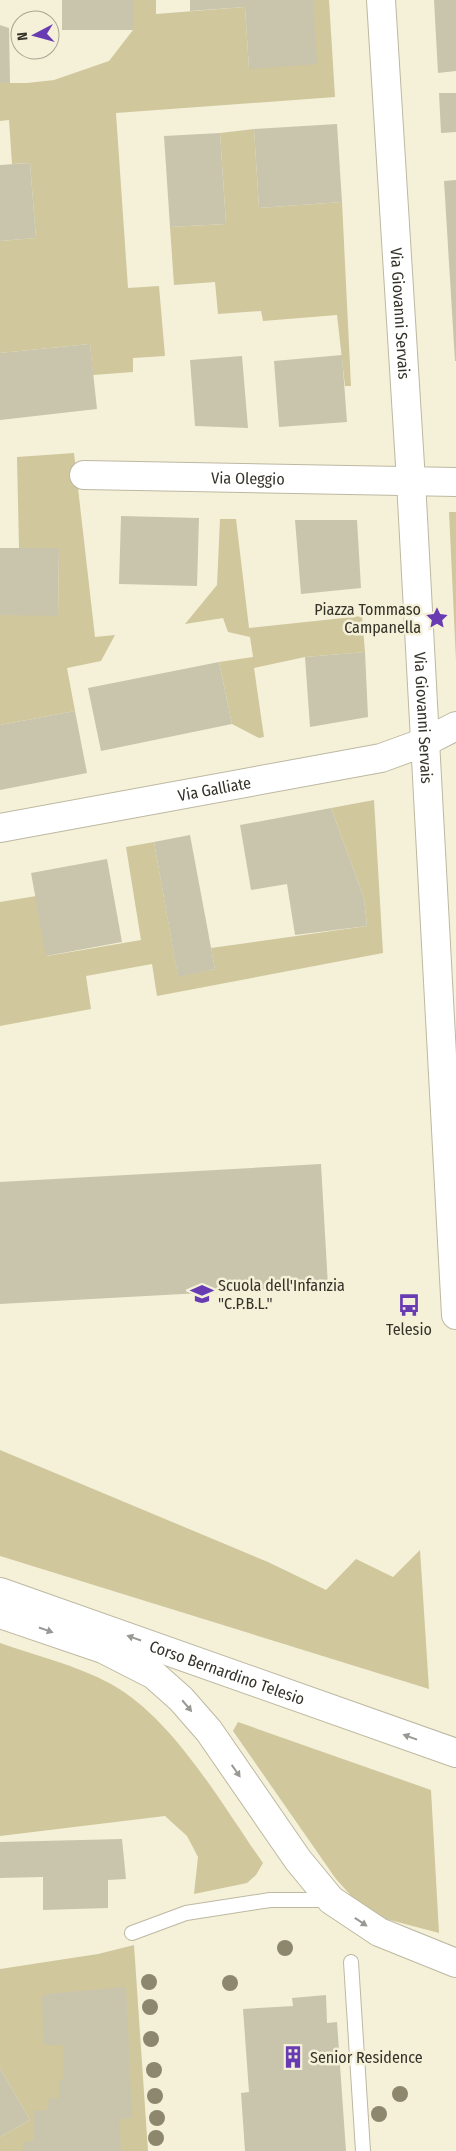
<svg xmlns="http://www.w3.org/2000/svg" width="456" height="2151" viewBox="0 0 456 2151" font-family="'Fira Sans Condensed',sans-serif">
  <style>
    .green { fill: #d0c79d }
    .building { fill: #c9c5ad }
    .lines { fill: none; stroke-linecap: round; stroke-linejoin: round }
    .service-casing { stroke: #bdb8a1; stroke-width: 16 }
    .minor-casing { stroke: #bdb8a1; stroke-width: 30 }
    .tertiary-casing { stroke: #bdb8a1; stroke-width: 30 }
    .service { stroke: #fff; stroke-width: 14 }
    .minor { stroke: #fff; stroke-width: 28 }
    .tertiary { stroke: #fff; stroke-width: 28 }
    .tree { fill: #8c876d }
    .oneway { fill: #9a9894 }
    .labels { text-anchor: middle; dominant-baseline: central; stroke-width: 5; stroke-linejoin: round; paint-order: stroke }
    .street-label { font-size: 16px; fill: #343229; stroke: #f5f1d9 }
    .poi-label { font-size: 16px; fill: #343229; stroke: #f5f1d9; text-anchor: start }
  </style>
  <rect width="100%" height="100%" fill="#f5f1d9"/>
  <g class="green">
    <polygon points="133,0 156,0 156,14 245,7 249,69 313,0 329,0 335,97 116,113 128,288 159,286 165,356 133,358 133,372 93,375 90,344 0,353 0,241 36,238 30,163 12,164 9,120 0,121 0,83 27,83 54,80 109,61 133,30"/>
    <polygon points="254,129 259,208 342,202 351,386 345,386 337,315 263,321 261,311 218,314 215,282 174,285 170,227 226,224 220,133"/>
    <polygon points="74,453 95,637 115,635 101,661 67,668 75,711 0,725 0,615 58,615 59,548 19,548 17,457"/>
    <polygon points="449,512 456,512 456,661"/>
    <polygon points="220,519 236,519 249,628 362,616 365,652 305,657 254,668 264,737 259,738 232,724 219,662 253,657 250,637 228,632 223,618 185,624 217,585"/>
    <polygon points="374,800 383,953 157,996 152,964 86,976 91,1009 0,1026 0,902 36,896 47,956 141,940 126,847 154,842 178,976 215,969 211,948 367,926 364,898 331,808"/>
    <polygon points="0,1450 268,1562 326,1590 356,1559 393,1577 420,1550 429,1689 0,1556"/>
    <path d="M0 1643C37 1656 76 1665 111 1684 174 1719 222 1805 263 1863L256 1875 247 1883 194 1894 198 1857 187 1836 165 1816 0 1836Z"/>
    <polygon points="238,1722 431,1790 439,1933 386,1919 355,1900 336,1879 233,1731"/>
    <polygon points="134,1945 148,2151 0,2151 0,2137 30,2120 0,2068 0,1969 98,1954"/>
  </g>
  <g class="building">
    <rect x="62" y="0" width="71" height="30"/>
    <polygon points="190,0 313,0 317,64 249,69 245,7 190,11"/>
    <polygon points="434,0 456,0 456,71 438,73"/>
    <polygon points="0,25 9,28 10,83 0,83"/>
    <polygon points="439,93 456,93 456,132 441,133"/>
    <polygon points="337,124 342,202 259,208 254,129"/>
    <polygon points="220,133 226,224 170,227 164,136"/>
    <polygon points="30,163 36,238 0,241 0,165"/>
    <polygon points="456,180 456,361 455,361 444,181"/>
    <polygon points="90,344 97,409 0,420 0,353"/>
    <polygon points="342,355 347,422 279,427 274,361"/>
    <polygon points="242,356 248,428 195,426 190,360"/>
    <polygon points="121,516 199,518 197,586 119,584"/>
    <polygon points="295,520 357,520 361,588 301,594"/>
    <polygon points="0,548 59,548 58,616 0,615"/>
    <polygon points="365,652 368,717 310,727 305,657"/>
    <polygon points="219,662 232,724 101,751 88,688"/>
    <polygon points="75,711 87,773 0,790 0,725"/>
    <polygon points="331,808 364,898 367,926 295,935 287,884 251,890 240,825"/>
    <polygon points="190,835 215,969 178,977 154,842"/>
    <polygon points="107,859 122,942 46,956 31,873"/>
    <polygon points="321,1164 328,1286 0,1304 0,1182"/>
    <polygon points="122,1839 126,1879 108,1880 108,1908 43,1910 43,1877 0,1878 0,1842"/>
    <polygon points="126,1987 132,2118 119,2119 121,2151 23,2151 23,2142 34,2141 34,2111 48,2110 49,2098 59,2098 59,2080 63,2080 63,2045 44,2045 42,1998 45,1994"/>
    <polygon points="326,1995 327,2023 337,2022 346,2151 245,2151 241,2093 249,2092 243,2009 293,2006 292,1998"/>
    <polygon points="0,2068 30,2120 0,2137"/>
  </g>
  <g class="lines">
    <defs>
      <g id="service">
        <polyline points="132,1933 186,1913 270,1900 331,1900"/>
        <polyline points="351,1962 363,2151"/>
      </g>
      <g id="minor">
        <path id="s1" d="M84 475 456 482"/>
        <path id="s2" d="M0 828 381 758 425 742 456 726"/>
      </g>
      <g id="tertiary">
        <path id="s3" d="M381 0 411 481 456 1315"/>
        <path id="s4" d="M0 1592 456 1753"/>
        <polyline points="0,1614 103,1649 154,1675 181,1699 209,1731 298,1860 331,1900 379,1932 456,1963"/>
      </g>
    </defs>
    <use href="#service" class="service-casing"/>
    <use href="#minor" class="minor-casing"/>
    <use href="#tertiary" class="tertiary-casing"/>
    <use href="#service" class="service"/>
    <use href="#minor" class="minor"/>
    <use href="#tertiary" class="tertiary"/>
  </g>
  <g class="tree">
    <circle cx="285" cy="1948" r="8"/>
    <circle cx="149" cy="1982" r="8"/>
    <circle cx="230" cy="1983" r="8"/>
    <circle cx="150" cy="2007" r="8"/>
    <circle cx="151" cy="2039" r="8"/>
    <circle cx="154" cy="2070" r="8"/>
    <circle cx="400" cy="2094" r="8"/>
    <circle cx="155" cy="2096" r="8"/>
    <circle cx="379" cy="2114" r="8"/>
    <circle cx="157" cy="2118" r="8"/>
    <circle cx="156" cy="2138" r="8"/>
  </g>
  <defs><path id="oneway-solid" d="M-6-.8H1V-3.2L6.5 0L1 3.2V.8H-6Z" transform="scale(1.25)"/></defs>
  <g class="oneway">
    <use href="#oneway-solid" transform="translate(46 1630) rotate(19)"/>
    <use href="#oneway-solid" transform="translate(134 1638) rotate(-161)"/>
    <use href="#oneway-solid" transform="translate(187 1706) rotate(50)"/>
    <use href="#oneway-solid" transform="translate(410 1737) rotate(-160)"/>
    <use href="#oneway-solid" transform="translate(236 1771) rotate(55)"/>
    <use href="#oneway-solid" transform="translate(361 1922) rotate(34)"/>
  </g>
  <defs>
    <symbol id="sight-bare" viewBox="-9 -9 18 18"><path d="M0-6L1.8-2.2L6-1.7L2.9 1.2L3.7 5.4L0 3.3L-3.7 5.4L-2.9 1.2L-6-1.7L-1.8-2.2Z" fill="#683bb3" stroke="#f5f1d9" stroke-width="2.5" paint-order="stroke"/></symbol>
    <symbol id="school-bare" viewBox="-9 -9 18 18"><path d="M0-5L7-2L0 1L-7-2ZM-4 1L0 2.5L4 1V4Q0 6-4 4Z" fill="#683bb3" stroke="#f5f1d9" stroke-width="2.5" paint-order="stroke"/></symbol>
    <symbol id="bus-bare" viewBox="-9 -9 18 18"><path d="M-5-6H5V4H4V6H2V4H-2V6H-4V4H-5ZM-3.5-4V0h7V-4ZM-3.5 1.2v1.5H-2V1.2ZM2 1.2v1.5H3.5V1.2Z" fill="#683bb3" stroke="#f5f1d9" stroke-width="2.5" paint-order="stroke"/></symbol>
    <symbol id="building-bare" viewBox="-9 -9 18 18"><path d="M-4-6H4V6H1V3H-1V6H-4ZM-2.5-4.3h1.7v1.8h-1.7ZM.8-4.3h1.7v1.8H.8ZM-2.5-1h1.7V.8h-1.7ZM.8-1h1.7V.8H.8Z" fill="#683bb3" stroke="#f5f1d9" stroke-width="2.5" paint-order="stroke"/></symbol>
  </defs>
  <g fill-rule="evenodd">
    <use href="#sight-bare" x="421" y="602" width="32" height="32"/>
    <use href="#school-bare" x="186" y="1278" width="32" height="32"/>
    <use href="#bus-bare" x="393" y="1289" width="32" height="32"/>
    <use href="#building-bare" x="277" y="2041" width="32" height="32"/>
  </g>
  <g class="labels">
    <g class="street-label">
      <text stroke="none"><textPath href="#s3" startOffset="314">Via Giovanni Servais</textPath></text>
      <text stroke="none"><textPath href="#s1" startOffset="164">Via Oleggio</textPath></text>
      <text stroke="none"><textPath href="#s3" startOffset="719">Via Giovanni Servais</textPath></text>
      <text stroke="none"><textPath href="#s2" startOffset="218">Via Galliate</textPath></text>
      <text stroke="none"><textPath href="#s4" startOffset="241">Corso Bernardino Telesio</textPath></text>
    </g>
    <g class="poi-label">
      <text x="421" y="609" text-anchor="end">Piazza Tommaso<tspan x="421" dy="18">Campanella</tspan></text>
      <text x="218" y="1285">Scuola dell'Infanzia<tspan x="218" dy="18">"C.P.B.L."</tspan></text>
      <text x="409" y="1329" text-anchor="middle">Telesio</text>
      <text x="310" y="2057">Senior Residence</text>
    </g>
  </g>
  <g transform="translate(35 35) rotate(264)"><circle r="24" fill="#f5f1d9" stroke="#a8a593"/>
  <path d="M0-4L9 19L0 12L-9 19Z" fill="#683bb3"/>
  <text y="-8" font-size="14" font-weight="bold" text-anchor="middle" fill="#343229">N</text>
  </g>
</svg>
